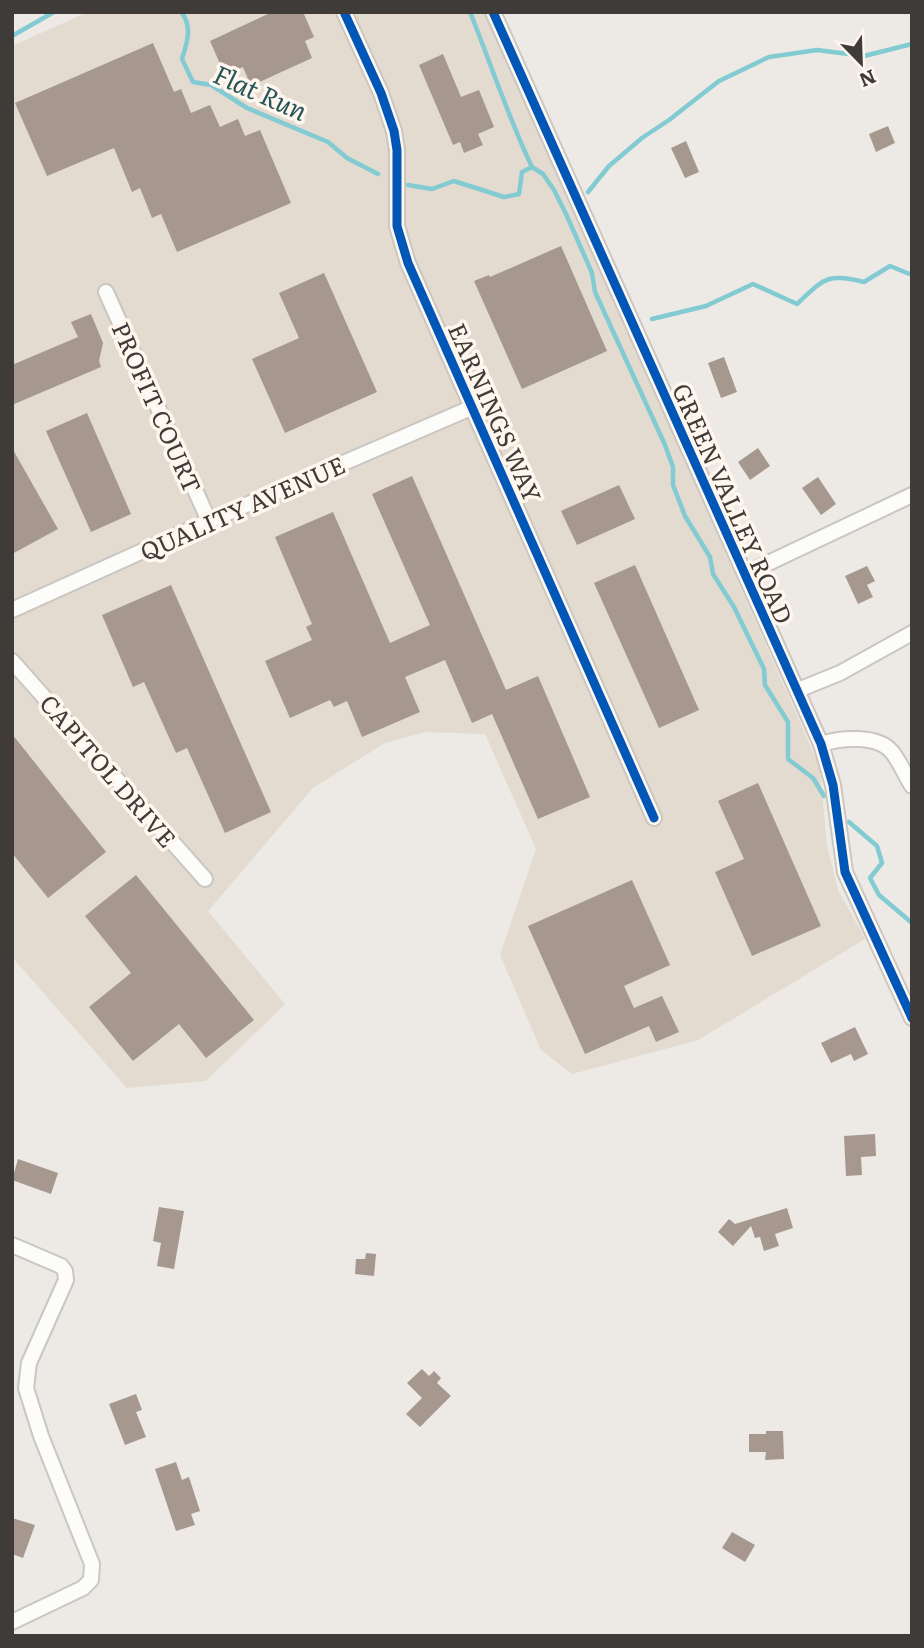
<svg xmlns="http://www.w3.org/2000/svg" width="924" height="1648" viewBox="0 0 924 1648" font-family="Literata,serif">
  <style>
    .built { fill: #e3dad0 }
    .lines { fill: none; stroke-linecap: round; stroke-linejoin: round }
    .stream { stroke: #82cbd2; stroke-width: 4.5 }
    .building { fill: #a6988f }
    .street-casing { stroke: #cac6c2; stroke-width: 18 }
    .street { stroke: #fcfcfb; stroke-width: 14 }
    .cycleway-casing { stroke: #fff6ee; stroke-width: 13 }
    .cycleway { stroke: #0057b8; stroke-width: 9 }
    .labels { text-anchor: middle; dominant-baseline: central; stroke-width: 7; stroke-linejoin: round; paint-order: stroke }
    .street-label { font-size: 24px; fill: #3e3b38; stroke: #fff6ee }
    .water-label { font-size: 26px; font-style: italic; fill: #255459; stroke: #fff6ee }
  </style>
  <rect width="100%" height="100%" fill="#ede9e4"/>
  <polygon class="built" points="88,12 487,12 820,768 827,846 838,890 865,939 698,1040 572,1074 541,1050 500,955 536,849 485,734 425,732 385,743 313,788 208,911 285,1004 206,1081 127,1088 12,957 12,46"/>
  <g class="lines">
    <g class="stream">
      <path d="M181 12C193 26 187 43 182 59L193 82 211 85 247 108 328 142 347 158 378 174"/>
      <path d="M470 12C491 64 508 117 532 167"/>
      <polyline points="12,36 54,12"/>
      <polyline points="408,185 432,189 454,181 504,197 519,194 522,172 532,167 543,174 554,190 567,216 592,273 595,292 665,445 673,467 673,485 685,516 710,557 713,574 734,607 764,669 765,685 788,722 788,759 813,778 824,796"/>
      <polyline points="588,192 609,166 642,138 669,120 719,81 769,57 817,50 864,56 912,44"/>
      <path d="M652 319 706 306 753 284 797 304C823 280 826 272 864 282L890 266 912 275"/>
      <polyline points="849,822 877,846 882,863 870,878 879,895 912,923"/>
    </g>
  </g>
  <g class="building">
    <polygon points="272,12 303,12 314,37 305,41 312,58 251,86 243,67 225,75 210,41"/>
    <polygon points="153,43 174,92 181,89 191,113 210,105 220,127 238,119 245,136 260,130 291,203 177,252 161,214 152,218 140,188 132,192 114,148 47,176 15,103"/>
    <polygon points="443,54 461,97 479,90 494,127 478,134 483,145 464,153 460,142 453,145 419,65"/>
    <polygon points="888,126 895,143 876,152 869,134"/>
    <polygon points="686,141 699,172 685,178 671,148"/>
    <polygon points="561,246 607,351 522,389 474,281 489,275 490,277"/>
    <polygon points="324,273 377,392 285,433 252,359 299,338 279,293"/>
    <polygon points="91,314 103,343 99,361 101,367 12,405 12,365 78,337 71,322"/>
    <polygon points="724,357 737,392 721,398 708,363"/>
    <polygon points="87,413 131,514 91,532 46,431"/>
    <polygon points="12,448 58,529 12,554"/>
    <polygon points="758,448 770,466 750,480 738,462"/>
    <polygon points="412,476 506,690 538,676 590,797 538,819 492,714 472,723 445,660 405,677 420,712 362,737 347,701 334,707 330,700 290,718 265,661 312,640 306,627 312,624 275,537 333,512 390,643 430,625 372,494"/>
    <polygon points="818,477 836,504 821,515 802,488"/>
    <polygon points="619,485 635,519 577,545 561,511"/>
    <polygon points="635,565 699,710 659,728 594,583"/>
    <polygon points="867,566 875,581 867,585 873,597 858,604 845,576"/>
    <polygon points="171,585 271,812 225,833 187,748 176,753 144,682 133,687 102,615"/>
    <polygon points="12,734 106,852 48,898 12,853"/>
    <polygon points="758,783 821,926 752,956 715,872 744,859 718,801"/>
    <polygon points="136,875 254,1020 206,1058 179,1024 133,1061 89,1007 131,973 85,916"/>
    <polygon points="632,880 670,965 624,986 634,1008 662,996 679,1032 656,1042 649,1026 585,1054 528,926"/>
    <polygon points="855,1027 868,1054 854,1061 851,1054 831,1063 821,1043"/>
    <polygon points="875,1134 876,1156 861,1157 862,1175 846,1176 844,1136"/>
    <polygon points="18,1159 58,1173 51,1194 12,1180"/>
    <polygon points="159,1207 184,1211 174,1269 157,1266 161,1243 153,1241"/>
    <polygon points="787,1208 793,1228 775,1234 779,1246 764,1251 760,1237 755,1238 751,1226 733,1246 718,1232 729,1219 735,1224"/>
    <polygon points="366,1253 376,1254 374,1276 355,1274 356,1259 365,1259"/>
    <polygon points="422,1369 429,1376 434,1371 441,1378 437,1383 451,1396 420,1427 406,1414 422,1398 407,1383"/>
    <polygon points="136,1394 142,1410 136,1412 146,1437 125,1445 109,1404"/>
    <polygon points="766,1431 783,1431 784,1459 765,1460 766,1452 749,1452 749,1434 766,1434"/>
    <polygon points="176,1462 182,1480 189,1477 200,1511 191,1514 195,1525 176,1531 155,1469"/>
    <polygon points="12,1518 35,1525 23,1558 12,1554"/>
    <polygon points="732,1532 755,1545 745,1562 722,1548"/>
  </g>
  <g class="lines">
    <defs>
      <g id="street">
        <polyline points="344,12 381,93 394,131 397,150 397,226 408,263 654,818"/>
        <polyline points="493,12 821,744 833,785 845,872 912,1018"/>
        <polyline points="106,292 209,521"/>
        <polyline points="745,574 912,495"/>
        <polyline points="12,610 209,521 473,407"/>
        <polyline points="12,661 205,879"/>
        <polyline points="798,690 840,673 912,633"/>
        <path d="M821 744C840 738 877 734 892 752 900 762 905 775 912 786"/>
        <polyline points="12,1245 61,1266 65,1271 66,1280 29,1363 26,1388 41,1436 92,1564 91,1580 83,1588 12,1622"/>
      </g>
    </defs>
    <use href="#street" class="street-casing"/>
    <use href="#street" class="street"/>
    <defs>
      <g id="cycleway">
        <polyline points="344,12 381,93 394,131 397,150 397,226 408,263 654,818"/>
        <polyline points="493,12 821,744 833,785 845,872 912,1018"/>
      </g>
    </defs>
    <use href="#cycleway" class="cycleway-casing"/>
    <use href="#cycleway" class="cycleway"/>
  </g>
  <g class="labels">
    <g class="street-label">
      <text transform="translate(158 407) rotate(66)">PROFIT COURT</text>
      <text transform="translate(496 412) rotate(66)">EARNINGS WAY</text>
      <text transform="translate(734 503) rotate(66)">GREEN VALLEY ROAD</text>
      <text transform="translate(242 507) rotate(-24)">QUALITY AVENUE</text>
      <text transform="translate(109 770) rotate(49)">CAPITOL DRIVE</text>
    </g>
    <g class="water-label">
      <text transform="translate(261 91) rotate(24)">Flat Run</text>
    </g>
  </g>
  <rect width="924" height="1648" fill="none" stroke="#3e3b38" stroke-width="28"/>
  <g transform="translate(861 63) rotate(157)" stroke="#fff6ee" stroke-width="5" paint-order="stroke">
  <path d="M0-5L12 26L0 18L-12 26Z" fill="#3e3b38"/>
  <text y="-10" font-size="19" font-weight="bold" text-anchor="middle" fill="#3e3b38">N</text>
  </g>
</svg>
